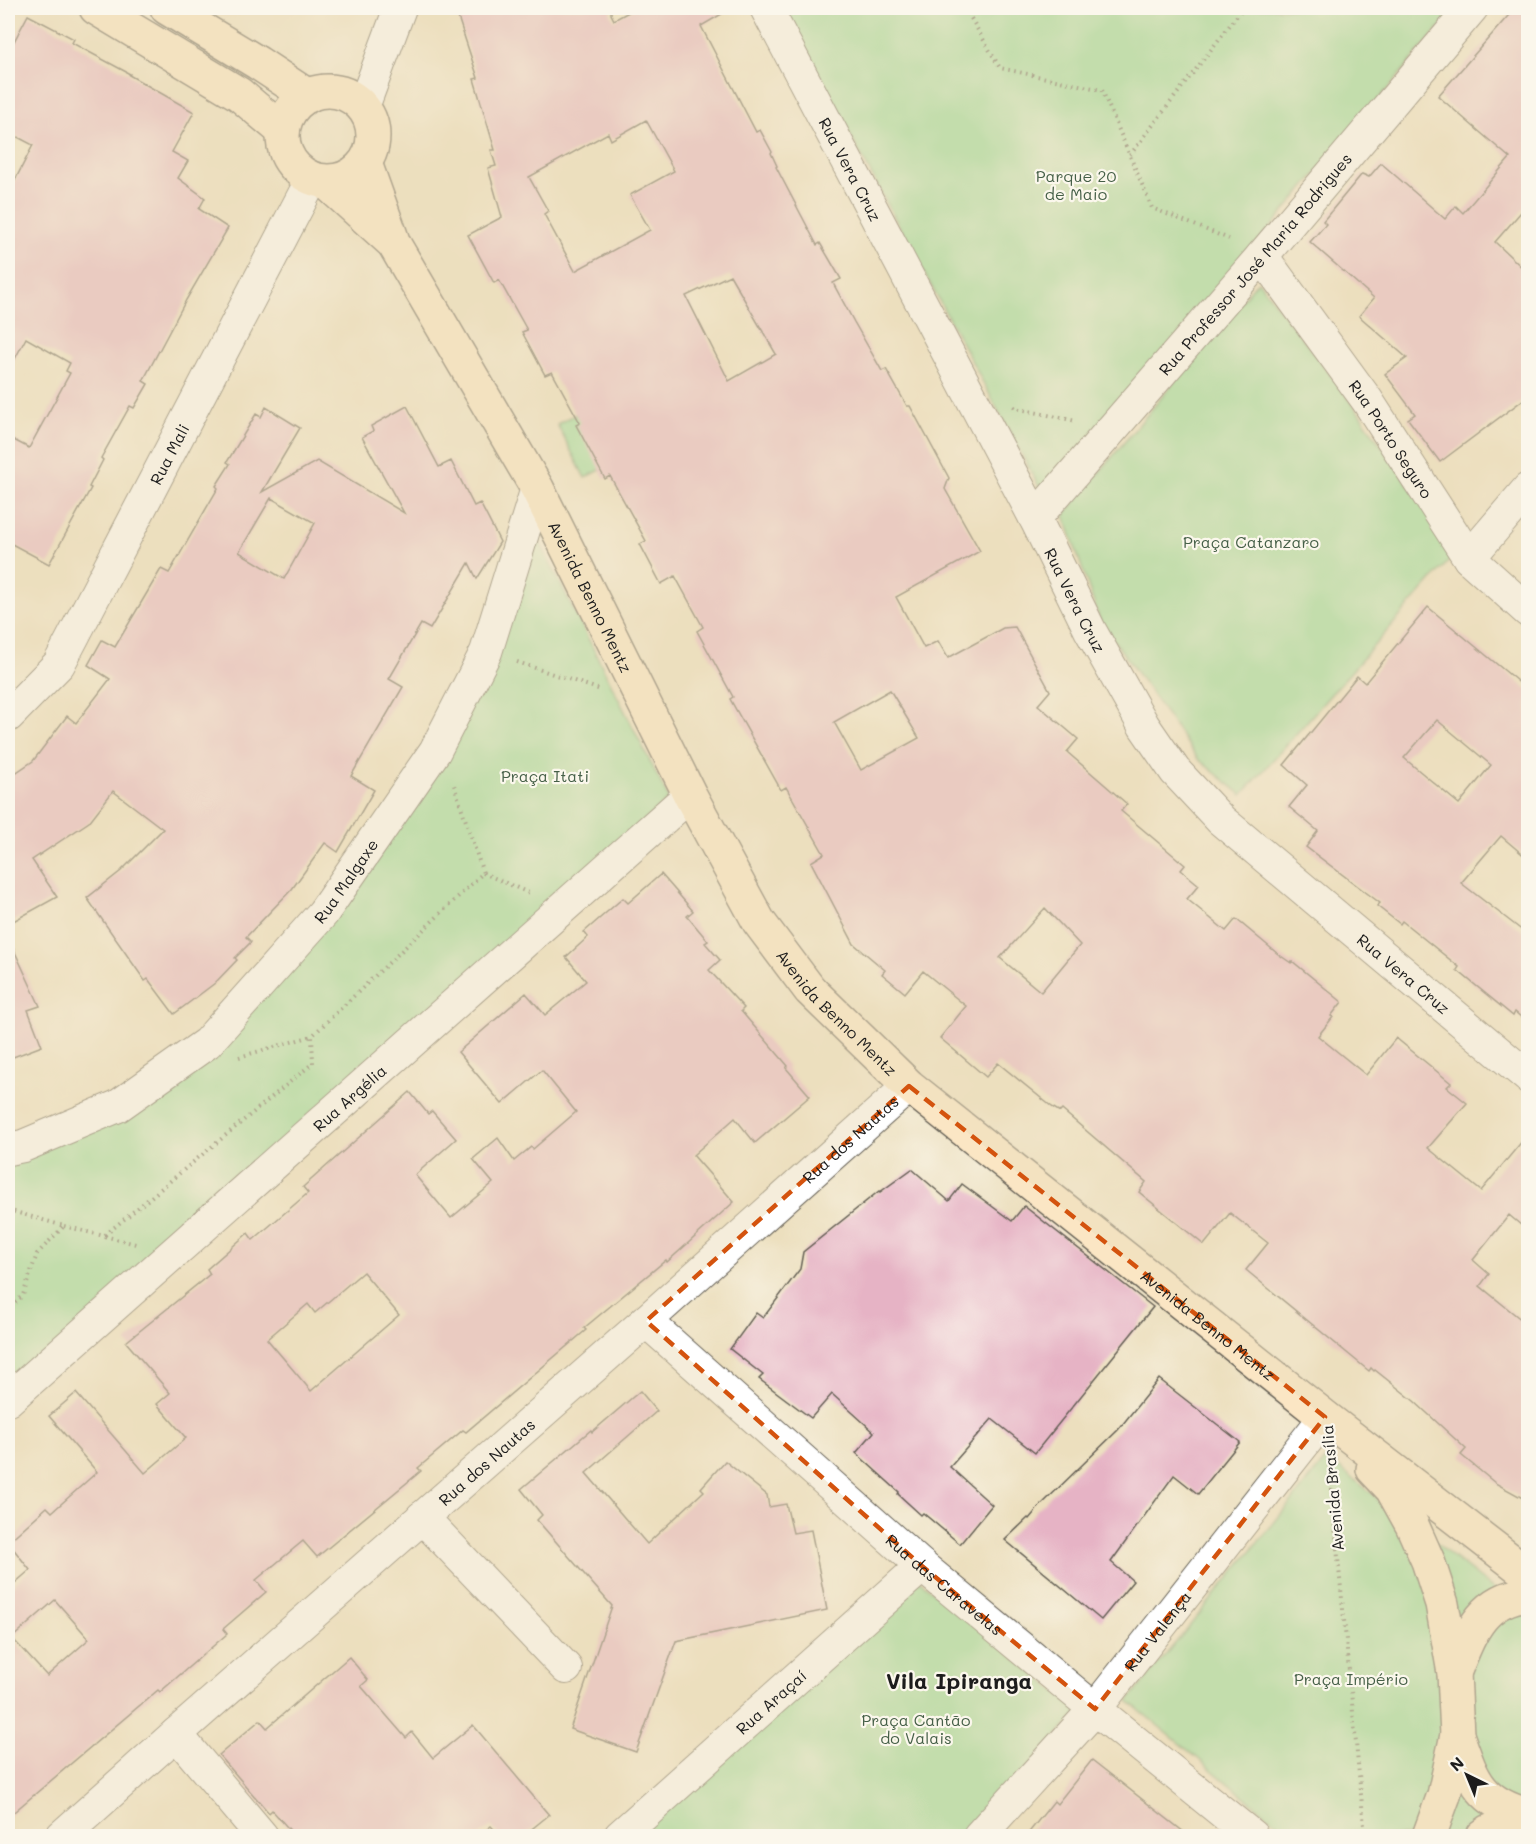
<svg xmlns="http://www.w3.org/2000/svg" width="1536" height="1844" viewBox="0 0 1536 1844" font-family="Mali,sans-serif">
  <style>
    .green { fill: #91db97; stroke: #567c5a; stroke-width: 1.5 }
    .building { fill: #e6b3c5; fill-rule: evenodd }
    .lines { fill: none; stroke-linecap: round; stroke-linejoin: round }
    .street-casing { stroke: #656055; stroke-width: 34 }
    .secondary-casing { stroke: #656055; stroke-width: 36 }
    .path { stroke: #656055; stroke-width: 4; stroke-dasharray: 1.5 4.5; stroke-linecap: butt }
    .street { stroke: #fff; stroke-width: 32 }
    .secondary { stroke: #fbe6c4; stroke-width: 33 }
    .marked { fill: none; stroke: #d4530e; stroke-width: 4.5; stroke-dasharray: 12 8; stroke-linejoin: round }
    .labels { text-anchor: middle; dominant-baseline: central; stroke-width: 4.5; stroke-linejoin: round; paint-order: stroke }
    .street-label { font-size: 16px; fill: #1c1c1c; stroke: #fbf7ec }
    .park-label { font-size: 16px; fill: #455f47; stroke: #fbf7ec }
    .district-label { font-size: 22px; font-weight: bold; fill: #1c1c1c; stroke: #fbf7ec }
  </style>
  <rect width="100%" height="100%" fill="#fbf7ec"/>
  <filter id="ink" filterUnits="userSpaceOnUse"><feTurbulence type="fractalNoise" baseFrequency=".0167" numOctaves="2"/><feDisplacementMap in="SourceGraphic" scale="12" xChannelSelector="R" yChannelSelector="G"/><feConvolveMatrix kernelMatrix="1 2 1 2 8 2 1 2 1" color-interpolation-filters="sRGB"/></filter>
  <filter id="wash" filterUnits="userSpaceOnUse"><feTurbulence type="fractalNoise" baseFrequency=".008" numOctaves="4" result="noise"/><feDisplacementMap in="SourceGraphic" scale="24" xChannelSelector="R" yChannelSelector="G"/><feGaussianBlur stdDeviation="1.35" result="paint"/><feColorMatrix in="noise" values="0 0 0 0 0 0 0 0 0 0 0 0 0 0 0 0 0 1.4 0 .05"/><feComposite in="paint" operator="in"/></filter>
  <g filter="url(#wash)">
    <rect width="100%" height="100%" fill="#ecdfbe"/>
    <g class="green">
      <polygon points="782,8 1456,8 1044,496"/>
      <polygon points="1258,281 1352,403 1456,553 1242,795 1198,759 1100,621 1064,515"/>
      <polygon points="615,394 643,448 585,478 557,424"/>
      <polygon points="538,539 669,799 8,1389 8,1159 122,1115 330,917"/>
      <polygon points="1327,1458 1528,1616 1528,1836 1292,1836 1128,1701"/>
      <polygon points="919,1580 1080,1711 965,1836 636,1836"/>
    </g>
    <g id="blocks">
      <g class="building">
        <path d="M455 8H611V14L614 20 636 8H732L701 26 756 132 760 130 772 152 771 153 777 166 776 167 817 245 820 243 841 279 833 283 854 322 882 371 886 369 907 406H910L949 478 945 489 980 551 896 597 924 648 938 641 948 658 1003 628 1015 627 1050 691 1038 705 1078 739 1067 752 1127 804 1121 811 1185 865 1181 870 1199 885 1187 899 1226 931 1236 919 1278 954 1291 963 1292 961 1342 1002 1331 1016 1333 1017 1318 1036 1366 1075 1396 1038 1451 1083 1447 1087 1467 1103 1428 1148 1481 1191 1528 1134V1231L1509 1215 1473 1260 1489 1274 1480 1286 1528 1325V1501L1495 1483 1461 1455 1466 1449 1414 1401 1375 1370 1374 1371 1371 1368 1369 1371 1246 1270 1268 1243 1230 1213 1204 1245 1139 1192 1146 1182 1062 1110 1060 1112 1052 1107 998 1063 986 1077 940 1038 966 1006 923 971 905 993 882 974 885 970 854 944 811 862 824 854 786 787 781 790 730 699 733 697 697 631 703 627 675 576 661 584 640 544 646 541 610 476 605 479 576 425 580 423 552 372 545 375 522 332 527 330 499 280 494 283 468 235 502 217 488 168 496 166 491 150H495L474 79 478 78ZM646 120 674 171 630 195 650 230 575 271 544 214 548 211 529 177 608 133 611 140ZM730 275 776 354 729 381 686 296ZM890 690 919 738 861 770 834 722ZM1045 908 1080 945 1041 992 1000 958Z"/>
        <polygon points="1515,8 1528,8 1528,204 1495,242 1528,273 1528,396 1440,462 1408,419 1415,414 1385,374 1407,358 1359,316 1374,298 1310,242 1326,224 1323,221 1362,174 1369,177 1381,163 1445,219 1456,206 1463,213 1510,158 1438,96"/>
        <polygon points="28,15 74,39 72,43 130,74 129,75 194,112 172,152 188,161 178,178 205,198 199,209 228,228 186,300 143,381 148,384 134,408 130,406 101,458 103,460 89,487 91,488 49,564 8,542 8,437 29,448 70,373 66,371 70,363 26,338 8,372 8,194 33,145 8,132 8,53"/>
        <path d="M407 406 439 467 451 461 474 506 480 503 500 542 477 579 469 563 430 629 421 624 389 679 403 687 351 776 374 790 338 852 325 843 292 889 246 937 251 942 235 958 237 960 215 983 174 1014 148 979 145 981 87 898 121 871 163 829 113 791 89 822 32 860 57 897 8 924V778L33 761 67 716 76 723 110 679 88 665 102 640 115 647 161 569 169 573 218 488 216 486 230 464 227 462 256 414 261 417 266 407 300 428 262 492 317 461 404 513 362 437 373 431 371 426ZM271 498 315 523 284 579 239 552Z"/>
        <path d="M1428 607 1528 690V859L1501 836 1461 883 1528 935V1023L1515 1012 1513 1016 1457 970 1459 967 1402 921 1400 924 1377 906 1380 903 1306 847 1318 831 1289 807 1307 785 1284 765 1357 676 1365 683ZM1437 720 1491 765 1459 804 1404 758Z"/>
        <path d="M661 874 693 911 687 916 708 941 705 943 720 960 709 970 744 1008 741 1011 788 1066 786 1068 810 1096 755 1143 735 1118 693 1155 734 1202 667 1262 666 1260 584 1328 586 1330 466 1432 463 1430 418 1468 421 1471 317 1557 303 1541 256 1580 266 1592 223 1629 227 1634 160 1692 158 1690 8 1817V1589L30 1570 8 1542 47 1507 52 1512 97 1472 49 1416 76 1393 145 1473 186 1438 157 1404 170 1393 126 1342 210 1274 207 1269 248 1233 253 1240 308 1193 303 1187 410 1092 428 1114 432 1111 456 1139 415 1175 451 1218 493 1183 473 1159 498 1138 514 1161 531 1147 533 1149 576 1112 542 1070 502 1104 458 1052 526 993 545 1015 586 981 566 957 588 937 584 932 623 898 628 903ZM363 1272 399 1315 311 1391 267 1339 308 1304 315 1313ZM55 1600 89 1639 47 1676 12 1638Z"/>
        <polygon points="8,937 40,1006 28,1010 42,1046 8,1059"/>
        <polygon points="912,1169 949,1201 962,1184 1012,1221 1024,1206 1153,1307 1035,1453 992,1419 950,1467 992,1505 960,1544 923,1513 921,1515 898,1494 899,1492 856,1453 874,1432 832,1394 811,1418 759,1379 763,1375 730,1349 756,1313 763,1318 800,1269 803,1252 879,1191 880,1192"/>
        <polygon points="1159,1379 1240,1442 1198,1494 1174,1475 1111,1562 1133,1581 1101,1620 1005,1540 1028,1518 1029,1519 1039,1507 1118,1430"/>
        <polygon points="640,1391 657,1411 586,1473 647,1544 704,1491 701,1488 725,1461 767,1495 769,1507 786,1504 793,1533 811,1530 827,1610 676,1641 636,1752 570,1729 612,1606 537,1520 542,1515 521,1489 591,1430 592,1432"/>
        <polygon points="349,1657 368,1680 361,1686 406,1738 412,1732 433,1758 473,1725 549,1815 523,1836 500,1836 491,1826 479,1836 295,1836 272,1810 269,1813 219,1755 260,1720 267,1728"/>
        <polygon points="1092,1760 1189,1836 1026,1836 1054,1801 1057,1804"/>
      </g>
    </g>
  </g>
  <g filter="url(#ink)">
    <use href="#blocks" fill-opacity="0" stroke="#656055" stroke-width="1.5"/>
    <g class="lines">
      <defs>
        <g id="street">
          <path id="s1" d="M766 8 1035 518 1090 630 1144 726 1175 771 1221 820 1528 1077"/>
          <polyline points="363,107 400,8"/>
          <path id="s2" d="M1262 256 1367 400 1469 558 1528 611"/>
          <path id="s3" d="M1035 518 1262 256 1472 8"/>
          <polyline points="1469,558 1528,489"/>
          <path id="s4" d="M8 716 59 664 312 179"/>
          <path id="s5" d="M8 1149 23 1146 118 1106 207 1043 323 913 435 751 486 652 537 488"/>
          <path id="s6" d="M646 1321 922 1566 1095 1709 1252 1836"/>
          <path id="s7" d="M8 1400 690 795"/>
          <polyline points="422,1517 566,1668"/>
          <polyline points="176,1734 262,1836"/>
          <path id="s8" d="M62 1836 176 1734 646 1321 909 1086"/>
          <path id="s9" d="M620 1836 922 1566"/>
          <path id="s10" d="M979 1836 1095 1709 1325 1417"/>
        </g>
        <g id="secondary">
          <polyline points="96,8 239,94 283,131"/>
          <polyline points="167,8 258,63 308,96"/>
          <circle cx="328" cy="136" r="45"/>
          <path id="s11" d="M365 163 394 244 537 488 690 795 759 922 810 990 909 1086 1325 1417 1528 1574"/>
          <polyline points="326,182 390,240"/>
          <polyline points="1373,1469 1392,1489 1412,1525 1428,1561 1442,1604 1454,1673 1457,1735 1444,1795 1429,1836"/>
          <path d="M1454 1673C1470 1634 1481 1599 1528 1594"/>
          <path d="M1457 1735C1473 1780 1479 1802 1528 1815"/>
          <polyline points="1483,1836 1490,1831 1528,1816"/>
        </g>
      </defs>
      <use href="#street" class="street-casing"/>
      <use href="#secondary" class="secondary-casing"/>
      <g class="path">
        <polyline points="965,8 1000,68 1102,90 1152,208 1229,239"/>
        <polyline points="1130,155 1243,8"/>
        <polyline points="1014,406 1015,408 1076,421"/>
        <polyline points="517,662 601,690"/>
        <polyline points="483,873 529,893"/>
        <polyline points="239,1057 312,1036"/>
        <polyline points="8,1210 64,1226 37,1254 23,1295 8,1310"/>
        <polyline points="64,1226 136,1244"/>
        <polyline points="105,1235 313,1063 312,1036 483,873 453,782"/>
        <polyline points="1329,1465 1365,1836"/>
      </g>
      <use href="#street" class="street"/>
      <use href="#secondary" class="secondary"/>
    </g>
  </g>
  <path d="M0 0H1536V1844H0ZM909 1086 1325 1417 1095 1709 922 1566 646 1321Z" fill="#ecdfbe" fill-opacity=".55" fill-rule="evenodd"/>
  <path class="marked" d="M909 1086 1325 1417 1095 1709 922 1566 646 1321Z"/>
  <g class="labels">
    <g class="street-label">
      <text stroke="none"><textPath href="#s1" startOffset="182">Rua Vera Cruz</textPath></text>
      <text stroke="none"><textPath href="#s3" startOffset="336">Rua Professor José Maria Rodrigues</textPath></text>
      <text stroke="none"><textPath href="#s2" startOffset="224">Rua Porto Seguro</textPath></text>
      <text stroke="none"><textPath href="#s4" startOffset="310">Rua Mali</textPath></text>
      <text stroke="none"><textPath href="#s11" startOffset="490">Avenida Benno Mentz</textPath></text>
      <text stroke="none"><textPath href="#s1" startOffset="668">Rua Vera Cruz</textPath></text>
      <text stroke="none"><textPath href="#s5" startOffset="441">Rua Malgaxe</textPath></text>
      <text stroke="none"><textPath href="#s1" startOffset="1172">Rua Vera Cruz</textPath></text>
      <text stroke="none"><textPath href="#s11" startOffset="976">Avenida Benno Mentz</textPath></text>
      <text stroke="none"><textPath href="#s7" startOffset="456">Rua Argélia</textPath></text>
      <text stroke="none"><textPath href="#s8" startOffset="1052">Rua dos Nautas</textPath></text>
      <text stroke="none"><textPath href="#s11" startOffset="1462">Avenida Benno Mentz</textPath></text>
      <text stroke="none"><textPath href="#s8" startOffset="566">Rua dos Nautas</textPath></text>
      <text transform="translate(1332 1488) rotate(-95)">Avenida Brasília</text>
      <text stroke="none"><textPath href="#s6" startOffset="398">Rua das Caravelas</textPath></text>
      <text stroke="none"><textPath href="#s10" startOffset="272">Rua Valença</textPath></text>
      <text stroke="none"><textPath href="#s9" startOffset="202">Rua Araçaí</textPath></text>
    </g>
    <g class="park-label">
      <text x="1076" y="175">Parque 20<tspan x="1076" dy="18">de Maio</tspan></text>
      <text x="1251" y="541">Praça Catanzaro</text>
      <text x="545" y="775">Praça Itati</text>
      <text x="1351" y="1678">Praça Império</text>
      <text x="916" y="1719">Praça Cantão<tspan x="916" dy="18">do Valais</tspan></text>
    </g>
    <g class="district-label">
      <text x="959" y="1680">Vila Ipiranga</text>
    </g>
  </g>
  <rect width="1536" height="1844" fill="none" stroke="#fbf7ec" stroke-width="30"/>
  <g transform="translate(1467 1775) rotate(317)" stroke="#fbf7ec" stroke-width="4.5" paint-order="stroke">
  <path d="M0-4.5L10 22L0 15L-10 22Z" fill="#1c1c1c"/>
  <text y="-9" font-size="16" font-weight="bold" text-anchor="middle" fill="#1c1c1c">N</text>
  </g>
</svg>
